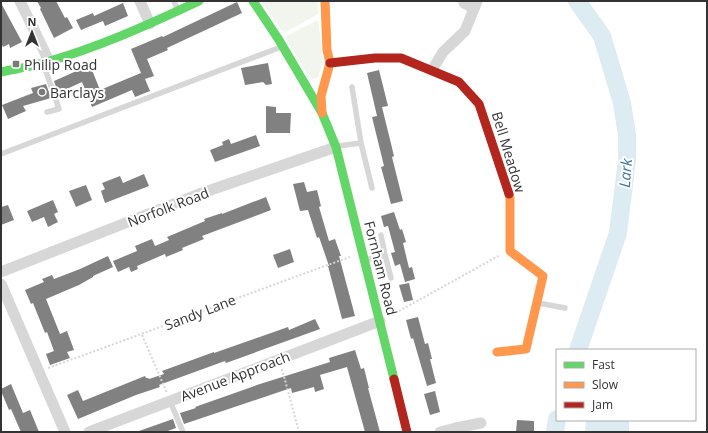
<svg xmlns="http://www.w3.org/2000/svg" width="708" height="433" viewBox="0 0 708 433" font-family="'Open Sans',sans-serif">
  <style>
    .green { fill: #f1f5ed }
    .water { fill: #ddebf3 }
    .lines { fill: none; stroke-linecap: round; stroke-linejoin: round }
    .river { stroke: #ddebf3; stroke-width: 18 }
    .building { fill: #818181 }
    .path { stroke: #d6d6d6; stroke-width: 2; stroke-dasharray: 2 2; stroke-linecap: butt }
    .lane { stroke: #d7d7d7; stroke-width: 5.5 }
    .street { stroke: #d7d7d7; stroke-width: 11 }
    .fast { stroke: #63d668; stroke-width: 9 }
    .slow { stroke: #ff974d; stroke-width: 9 }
    .jam { stroke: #b3261e; stroke-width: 9 }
    .poi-dot { fill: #7a7a7a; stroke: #fff; stroke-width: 1.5 }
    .labels { text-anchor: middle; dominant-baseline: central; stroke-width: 4; stroke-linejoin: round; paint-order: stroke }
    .poi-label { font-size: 14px; fill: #333; stroke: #fff; text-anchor: start }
    .street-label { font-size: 14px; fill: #333; stroke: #fff }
    .water-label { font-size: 15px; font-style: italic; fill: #3f7597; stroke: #fff }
  </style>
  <rect width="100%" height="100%" fill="#fff"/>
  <g class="green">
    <polygon points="261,1 318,1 318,14 286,32 281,30"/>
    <polygon points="318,20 323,59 318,78 310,79 285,38 290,34"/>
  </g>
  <polygon class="water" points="586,420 629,420 629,432 585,432"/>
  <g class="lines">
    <g class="river">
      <polyline points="577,1 602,36 622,103 627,135 627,160 618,233 578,350"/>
      <polyline points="555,432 557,419"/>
    </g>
  </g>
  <g class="building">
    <polygon points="37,1 56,1 65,18 67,17 73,28 54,38 40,9 41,8"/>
    <polygon points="237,2 242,13 167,48 168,50 147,59 154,76 145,79 150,91 135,97 132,90 92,107 82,82 58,93 54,81 90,65 100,90 141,73 131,49 162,36 163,37"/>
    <polygon points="1,3 22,42 10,48 9,44 3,47 1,43"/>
    <polygon points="123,3 128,16 105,26 103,21 81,30 76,20 93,13 94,16"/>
    <polygon points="268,63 272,84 266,85 263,82 245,85 241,68"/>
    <polygon points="379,70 388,106 382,107 394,156 392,157 403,201 391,204 381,167 384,166 372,117 377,116 367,73"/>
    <polygon points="46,84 51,98 23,106 26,111 8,119 2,105 33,93 31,88"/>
    <polygon points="266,106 276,107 276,113 291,113 290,133 266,133"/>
    <polygon points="256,135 260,146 215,162 210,150 223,145 222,142 229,139 231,144"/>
    <polygon points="144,174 149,186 105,203 101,191 105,189 102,183 120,176 123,183"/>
    <polygon points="304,182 307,192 317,190 321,206 319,207 329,241 335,239 341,256 339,256 355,316 342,319 328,266 329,266 319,237 317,238 308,210 300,211 293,184"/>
    <polygon points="86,185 92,200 76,207 69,191"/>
    <polygon points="266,197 271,210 202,236 204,239 182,248 183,250 166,257 165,254 137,266 138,269 131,272 129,267 118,272 113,261 137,251 135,246 152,239 155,246 169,240 167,237 205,221 204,219 222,213 222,214"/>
    <polygon points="53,200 58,212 54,214 58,222 48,227 44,217 32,222 27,211"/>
    <polygon points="8,205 14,220 1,225 1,207"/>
    <polygon points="394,212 400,230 402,229 406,242 403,243 409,268 412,267 415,279 405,282 400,264 395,266 391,253 395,252 388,226 384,227 381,216"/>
    <polygon points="290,249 294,262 278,268 273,255"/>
    <polygon points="108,256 113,267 93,276 93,277 79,285 46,299 60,334 67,331 74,350 67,352 70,358 50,365 46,354 54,351 47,332 45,333 33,303 31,304 25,290 44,282 42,279 52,275 54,279 80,269"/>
    <polygon points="409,283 413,300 404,302 399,285"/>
    <polygon points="418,317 425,344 428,343 432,359 430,359 436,383 427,386 413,338 411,339 406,320"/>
    <polygon points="315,319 320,329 226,363 225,361 159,385 160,387 136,395 78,419 67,395 78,390 83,401 145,376 146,378 148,378 149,379 164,374 162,371 214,352 214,353 288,327 289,330"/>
    <polygon points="355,350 361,369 364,368 369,388 368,388 380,432 365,432 347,367 320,375 324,389 315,392 314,387 292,393 291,388 184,424 181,416 180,413 196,408 195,407 260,384 330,362 329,358"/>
    <polygon points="11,384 23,413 30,410 39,432 21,432 11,409 9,410 1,391 1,389"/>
    <polygon points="435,391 440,412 430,415 424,394"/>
    <polygon points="173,419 176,428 165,432 140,432 139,431"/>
    <polygon points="517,420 534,421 534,432 516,432"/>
  </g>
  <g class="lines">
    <g class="path">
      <polyline points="392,315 500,255"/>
      <polyline points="142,335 167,393"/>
      <path d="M48 368C149 332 249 293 350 257"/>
      <polyline points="282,369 299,432"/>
    </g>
    <g class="lane">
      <polyline points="174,1 178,11"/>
      <polyline points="43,63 59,109 47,112"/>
      <polyline points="352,87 361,143 372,188"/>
      <polyline points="338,146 361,143"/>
      <polyline points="1,154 281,47"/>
      <polyline points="385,255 391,278"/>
      <polyline points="365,260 385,255 381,235"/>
      <polyline points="538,303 565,308"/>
      <polyline points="170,401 183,432"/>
    </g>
    <g class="street">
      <polyline points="20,1 49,61"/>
      <polyline points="140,1 150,24"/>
      <polyline points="464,3 474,8"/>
      <polyline points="432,70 443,52 465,31 477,1"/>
      <polyline points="1,272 199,194 336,147"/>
      <polyline points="1,284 65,432"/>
      <polyline points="456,428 481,423"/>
      <polyline points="89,432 380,321"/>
      <polyline points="440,432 456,428 458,432"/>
    </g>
    <g class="fast">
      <polyline points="253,1 279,40 322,113 336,147 394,379"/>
      <path d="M1 72C15 69 29 67 43 63 97 48 148 25 199 1"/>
    </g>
    <g class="slow">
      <polyline points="322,113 321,96 330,63 327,50 325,1"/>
      <polyline points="497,352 526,349 543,276 510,251 510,198 509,194"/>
    </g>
    <g class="jam">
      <polyline points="330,63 375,58 401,58 459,82 479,104 509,194"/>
      <polyline points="394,379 407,432"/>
    </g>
  </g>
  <g class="poi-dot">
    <rect x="12" y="60" width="8" height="8" rx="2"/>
    <circle cx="42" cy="92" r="4"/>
  </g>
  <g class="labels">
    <g class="poi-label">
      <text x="24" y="64">Philip Road</text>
      <text x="50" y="92">Barclays</text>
    </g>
    <g class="street-label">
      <text transform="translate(509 152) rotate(73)">Bell Meadow</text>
      <text transform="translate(168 207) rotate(-21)">Norfolk Road</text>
      <text transform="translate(381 268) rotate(76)">Fornham Road</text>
      <text transform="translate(200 312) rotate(-21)">Sandy Lane</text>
      <text transform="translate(235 376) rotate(-21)">Avenue Approach</text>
    </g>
    <g class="water-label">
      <text transform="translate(625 173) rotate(-85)">Lark</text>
    </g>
  </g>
  <rect width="708" height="433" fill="none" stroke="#333333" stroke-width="4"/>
  <rect x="556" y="349" width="140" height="72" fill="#ffffff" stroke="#adadad"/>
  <rect x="564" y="362" width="20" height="6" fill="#63d668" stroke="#adadad"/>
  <text x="592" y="369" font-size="12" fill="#333333">Fast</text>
  <rect x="564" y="382" width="20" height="6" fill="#ff974d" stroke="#adadad"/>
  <text x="592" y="389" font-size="12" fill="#333333">Slow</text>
  <rect x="564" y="402" width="20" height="6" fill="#b3261e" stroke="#adadad"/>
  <text x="592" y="409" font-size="12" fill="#333333">Jam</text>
  <g transform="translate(32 32)" stroke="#ffffff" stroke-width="3" paint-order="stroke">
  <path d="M0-3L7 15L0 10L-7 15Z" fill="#333333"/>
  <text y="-6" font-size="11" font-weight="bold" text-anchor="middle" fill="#333333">N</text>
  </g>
</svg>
